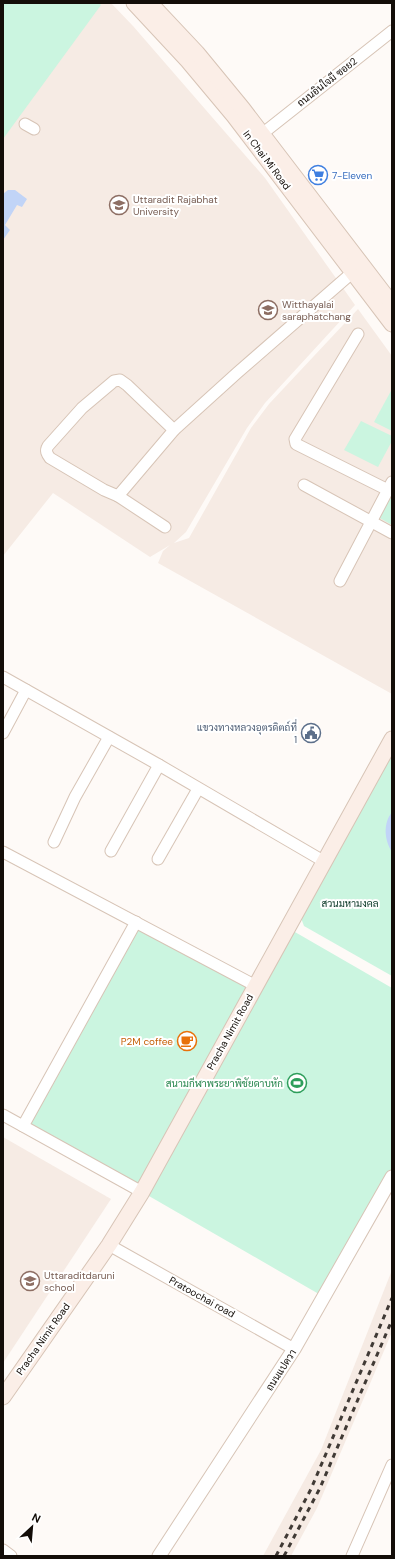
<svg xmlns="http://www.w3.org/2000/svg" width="395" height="1559" viewBox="0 0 395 1559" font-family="'DM Sans',Sarabun,sans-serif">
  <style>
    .built { fill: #f6ebe4 }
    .green { fill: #cbf5e0 }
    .water { fill: #c1d4f7 }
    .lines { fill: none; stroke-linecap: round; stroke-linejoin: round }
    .minor-casing { stroke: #d7c4b6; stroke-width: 13 }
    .tertiary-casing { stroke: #d7c4b6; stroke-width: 15 }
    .secondary-casing { stroke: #d7c4b6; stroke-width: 17 }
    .minor { stroke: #fff; stroke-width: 11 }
    .tertiary { stroke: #fff; stroke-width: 13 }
    .secondary { stroke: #fbeee7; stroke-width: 15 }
    .rail { stroke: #403a35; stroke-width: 3; stroke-dasharray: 5 5; stroke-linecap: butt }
    .labels { text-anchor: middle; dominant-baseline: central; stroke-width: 4; stroke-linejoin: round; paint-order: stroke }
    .street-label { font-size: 10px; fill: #130d08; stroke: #fff }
    .shop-label { font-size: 10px; fill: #366cbe; stroke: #fff; text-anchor: start }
    .education-label { font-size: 10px; fill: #785e54; stroke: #fff; text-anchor: start }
    .service-label { font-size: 10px; fill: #4e5e75; stroke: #fff; text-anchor: end }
    .park-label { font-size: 10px; fill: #053423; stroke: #fff }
    .food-label { font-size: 10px; fill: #c56008; stroke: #fff; text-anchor: end }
    .leisure-label { font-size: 10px; fill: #27864d; stroke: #fff; text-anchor: end }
  </style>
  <rect width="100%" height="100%" fill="#fefaf7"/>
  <g class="built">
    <polygon points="3,3 111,3 133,26 265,178 355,305 265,403 247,428 186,532 174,543 189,538 251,428 269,404 358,309 392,356 392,694 158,563 163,551 170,545 150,557 53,493 3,556"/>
    <polygon points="3,1137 111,1199 3,1363"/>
    <polygon points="392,1270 392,1332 317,1508 291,1556 263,1556 321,1450"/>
  </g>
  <g class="green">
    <polygon points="3,3 99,3 101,5 3,139"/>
    <polygon points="392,389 392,431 374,422"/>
    <polygon points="361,421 392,436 392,441 378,467 344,450"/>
    <polygon points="392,493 392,525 378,517"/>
    <polygon points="392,740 392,976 304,926 298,910"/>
    <polygon points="136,922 256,986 288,928 392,988 392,1177 324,1297 142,1192 23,1126"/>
  </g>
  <g class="water">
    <polygon points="8,190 15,190 27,199 22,207 17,205 5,225 10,230 3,240 3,194"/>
    <path d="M392 812V852C384 840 383 823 392 812Z"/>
  </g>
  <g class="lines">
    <defs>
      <g id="minor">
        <polyline points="25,124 34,129"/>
        <polyline points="262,134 392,31"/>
        <polyline points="358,334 295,439 296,444 388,490"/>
        <polyline points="304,485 392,533"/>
        <path d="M118 496 104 490 50 458C47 454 45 451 48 446L82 408 114 381 120 380 127 385 174 430"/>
        <polyline points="165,527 118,496 174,430 237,373 353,272"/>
        <polyline points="340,581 392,482"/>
        <polyline points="3,677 159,765 325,862"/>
        <polyline points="3,733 26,690"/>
        <polyline points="54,842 75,797 109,737"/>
        <polyline points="111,851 159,765"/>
        <polyline points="3,852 256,986"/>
        <polyline points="158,859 198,789"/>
        <polyline points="3,1115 142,1192"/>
        <polyline points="23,1126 136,922"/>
        <polyline points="109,1245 294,1349"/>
        <polyline points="3,1550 11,1556"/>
        <polyline points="352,1556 392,1465"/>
      </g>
      <polyline id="tertiary" points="159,1556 294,1349 392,1177"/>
      <g id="secondary">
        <polyline points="134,3 188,61 234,116 392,324"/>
        <polyline points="150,3 197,53 243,109 392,304"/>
        <polyline points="3,1397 109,1245 142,1192 392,739"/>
      </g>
    </defs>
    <use href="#minor" class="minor-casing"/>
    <use href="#tertiary" class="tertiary-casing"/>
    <use href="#secondary" class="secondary-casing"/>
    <use href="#minor" class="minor"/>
    <use href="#tertiary" class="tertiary"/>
    <use href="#secondary" class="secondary"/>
    <g class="rail">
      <polyline points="276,1556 311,1489 392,1298"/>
      <polyline points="284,1556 320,1488 392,1320"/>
    </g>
  </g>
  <defs>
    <symbol id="supermarket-ring" viewBox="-11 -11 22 22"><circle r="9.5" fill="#fff" stroke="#3f7fe0" stroke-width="1.5"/><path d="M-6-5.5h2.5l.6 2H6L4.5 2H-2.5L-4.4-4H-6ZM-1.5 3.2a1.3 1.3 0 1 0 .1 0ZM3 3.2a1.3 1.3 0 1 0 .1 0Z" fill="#3f7fe0"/></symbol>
    <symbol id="university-ring" viewBox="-11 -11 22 22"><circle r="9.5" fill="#fff" stroke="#8d6e63" stroke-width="1.5"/><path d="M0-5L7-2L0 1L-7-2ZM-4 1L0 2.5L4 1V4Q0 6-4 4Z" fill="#8d6e63"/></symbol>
    <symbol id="school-ring" viewBox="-11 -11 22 22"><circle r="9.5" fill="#fff" stroke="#8d6e63" stroke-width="1.5"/><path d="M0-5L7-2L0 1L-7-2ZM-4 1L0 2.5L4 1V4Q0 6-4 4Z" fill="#8d6e63"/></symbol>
    <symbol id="civic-ring" viewBox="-11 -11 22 22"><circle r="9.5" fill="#fff" stroke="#5c6f8a" stroke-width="1.5"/><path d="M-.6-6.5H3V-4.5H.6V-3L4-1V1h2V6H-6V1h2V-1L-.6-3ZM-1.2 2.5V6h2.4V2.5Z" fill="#5c6f8a"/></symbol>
    <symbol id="cafe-ring" viewBox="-11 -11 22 22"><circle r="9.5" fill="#fff" stroke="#e8710a" stroke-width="1.5"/><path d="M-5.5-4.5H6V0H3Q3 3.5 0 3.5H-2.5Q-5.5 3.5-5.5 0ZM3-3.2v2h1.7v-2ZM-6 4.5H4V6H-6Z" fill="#e8710a"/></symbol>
    <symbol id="stadium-ring" viewBox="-11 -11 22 22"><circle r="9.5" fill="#fff" stroke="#2e9e5b" stroke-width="1.5"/><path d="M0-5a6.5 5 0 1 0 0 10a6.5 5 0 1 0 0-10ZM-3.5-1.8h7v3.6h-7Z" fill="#2e9e5b"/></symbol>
  </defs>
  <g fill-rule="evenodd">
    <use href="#supermarket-ring" x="307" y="164" width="22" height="22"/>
    <use href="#university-ring" x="108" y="194" width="22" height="22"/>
    <use href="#school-ring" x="257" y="299" width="22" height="22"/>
    <use href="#civic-ring" x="300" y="722" width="22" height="22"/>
    <use href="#cafe-ring" x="176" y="1030" width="22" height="22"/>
    <use href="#stadium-ring" x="286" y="1072" width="22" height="22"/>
    <use href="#school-ring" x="19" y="1270" width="22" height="22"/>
  </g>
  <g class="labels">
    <g class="street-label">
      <text transform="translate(327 82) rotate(-38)">ถนนอินใจมี ซอย2</text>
      <text transform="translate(267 160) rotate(53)">In Chai Mi Road</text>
      <text transform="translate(230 1032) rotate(-61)">Pracha Nimit Road</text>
      <text transform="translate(202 1297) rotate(29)">Pratoochai road</text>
      <text transform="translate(43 1339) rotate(-55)">Pracha Nimit Road</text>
      <text transform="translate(281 1370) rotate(-57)">ถนนแปดวา</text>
    </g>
    <g class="shop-label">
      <text x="332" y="175">7-Eleven</text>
    </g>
    <g class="education-label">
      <text x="133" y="199">Uttaradit Rajabhat<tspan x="133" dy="12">University</tspan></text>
      <text x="282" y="304">Witthayalai<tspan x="282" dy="12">saraphatchang</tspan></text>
      <text x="44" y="1275">Uttaraditdaruni<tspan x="44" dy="12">school</tspan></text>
    </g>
    <g class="service-label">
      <text x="297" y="727">แขวงทางหลวงอุตรดิตถ์ที่<tspan x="297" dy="12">1</tspan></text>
    </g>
    <g class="park-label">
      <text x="350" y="903">สวนมหามงคล</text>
    </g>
    <g class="food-label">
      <text x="173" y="1041">P2M coffee</text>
    </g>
    <g class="leisure-label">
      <text x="283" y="1083">สนามกีฬาพระยาพิชัยดาบหัก</text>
    </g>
  </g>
  <rect width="395" height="1559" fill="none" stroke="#130d08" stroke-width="8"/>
  <g transform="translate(32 1527) rotate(26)" stroke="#ffffff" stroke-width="3" paint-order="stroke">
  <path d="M0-3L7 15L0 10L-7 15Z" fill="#130d08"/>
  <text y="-6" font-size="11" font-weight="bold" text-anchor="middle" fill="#130d08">N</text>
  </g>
</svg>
